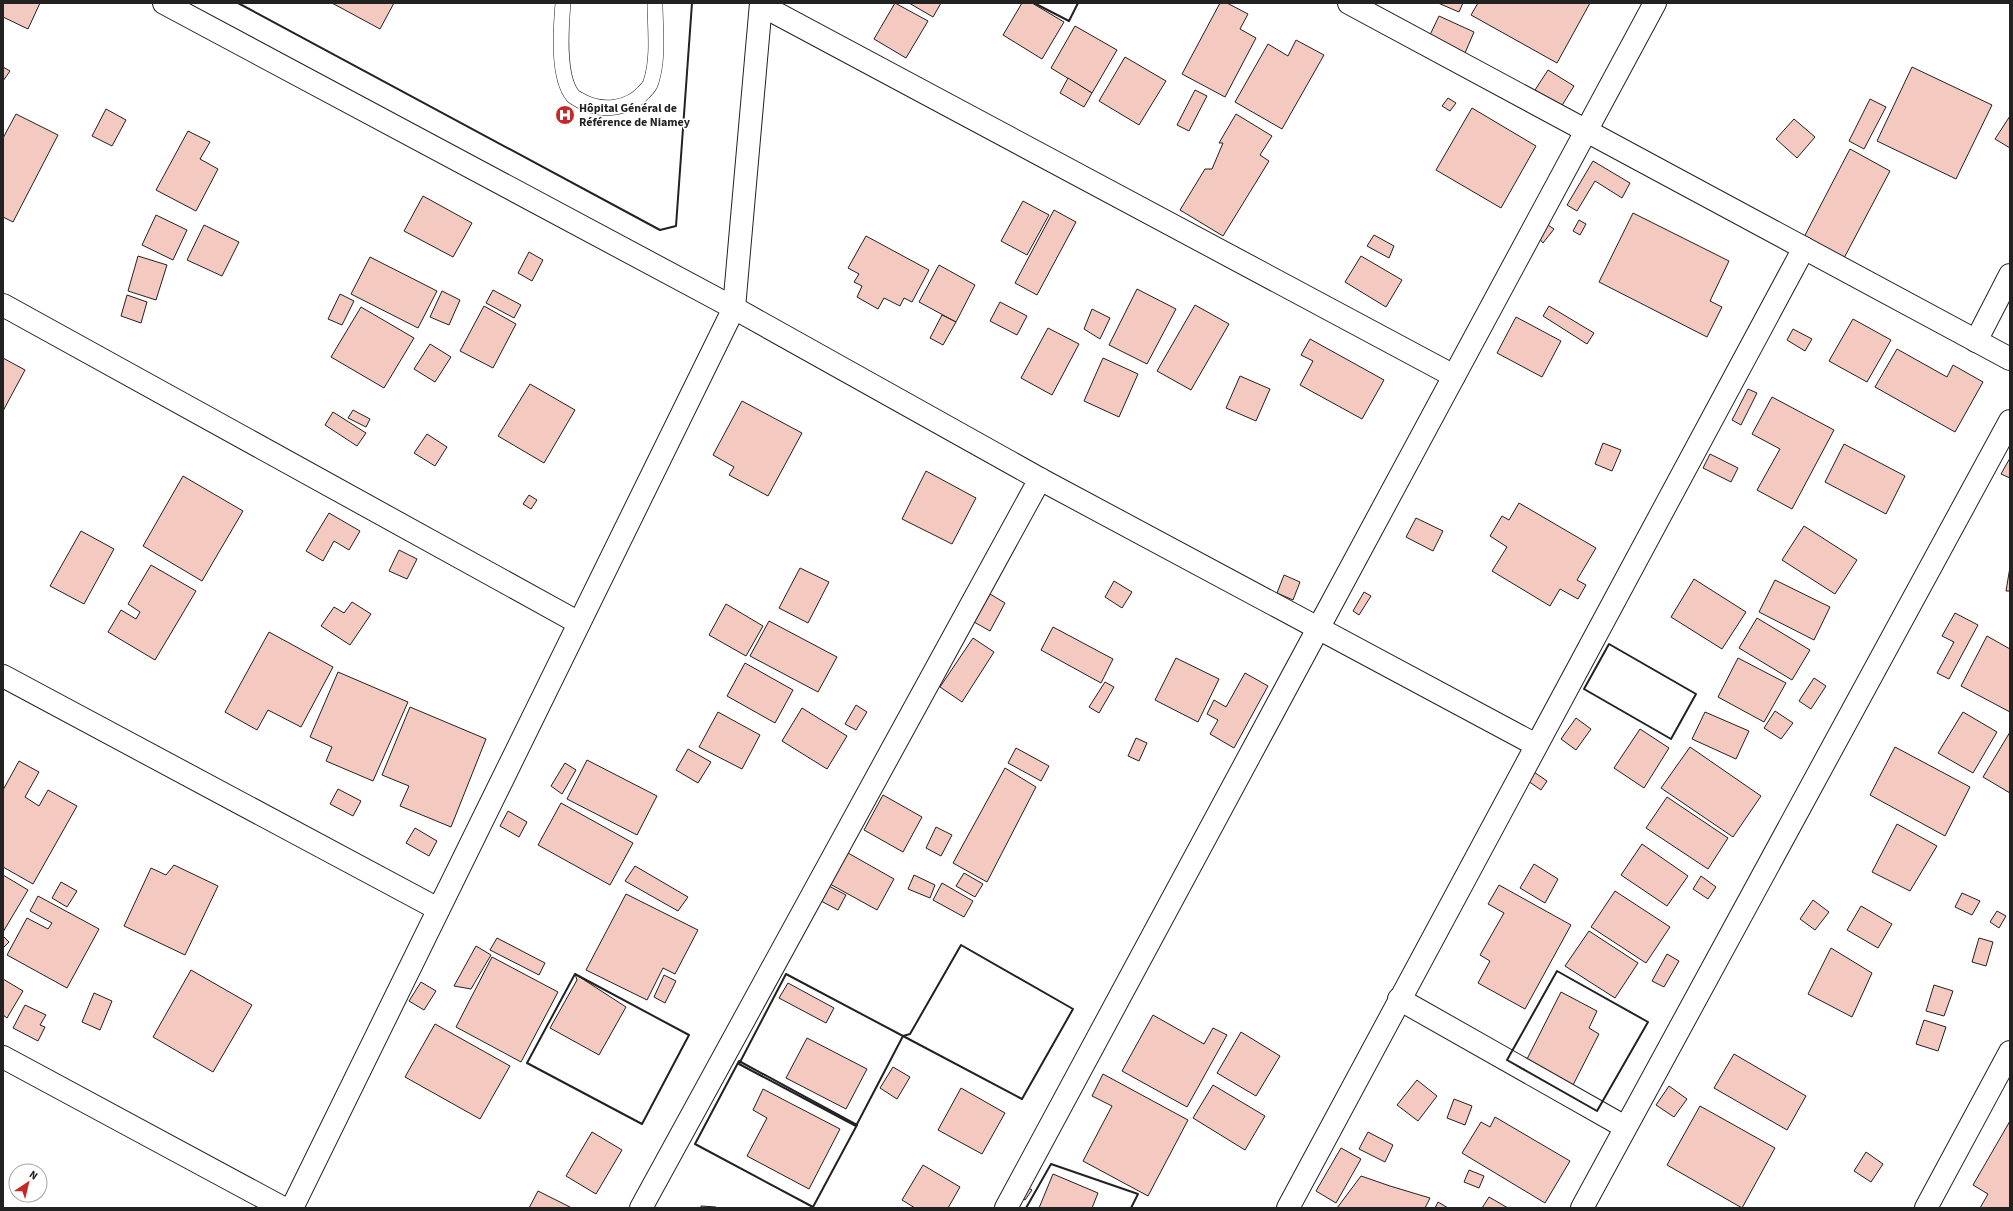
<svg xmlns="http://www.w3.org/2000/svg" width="2013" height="1211" viewBox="0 0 2013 1211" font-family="'Source Sans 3',sans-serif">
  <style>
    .building { fill: #f3c9c0; stroke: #222 }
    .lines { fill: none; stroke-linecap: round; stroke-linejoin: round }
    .service-casing { stroke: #222; stroke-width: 16 }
    .minor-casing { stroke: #222; stroke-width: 24 }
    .service { stroke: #fff; stroke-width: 15 }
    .minor { stroke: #fff; stroke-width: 22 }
    .wall { stroke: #222; stroke-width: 2 }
    .labels { text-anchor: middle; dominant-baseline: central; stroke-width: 3; stroke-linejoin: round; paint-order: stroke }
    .poi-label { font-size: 12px; font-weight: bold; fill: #222; stroke: #fff; text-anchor: start }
  </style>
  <rect width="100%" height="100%" fill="#fff"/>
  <g class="building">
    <polygon points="3,3 40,3 28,29 3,17"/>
    <polygon points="332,3 394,3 380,29"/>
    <polygon points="895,3 928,21 906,58 874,39"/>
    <polygon points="909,3 941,3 933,17"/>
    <polygon points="1022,3 1032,3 1064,22 1042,59 1003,35"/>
    <polygon points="1220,3 1227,3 1248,14 1240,29 1256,38 1225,97 1182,74"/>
    <polygon points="1438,3 1463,3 1459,12"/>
    <polygon points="1478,3 1590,3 1557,63 1471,15"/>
    <polygon points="1439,16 1474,32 1465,53 1429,37"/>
    <polygon points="1075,26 1117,50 1092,93 1051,68"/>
    <polygon points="1296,40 1324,55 1282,129 1235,102 1268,44 1288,56"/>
    <polygon points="1125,57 1166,81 1139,125 1099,101"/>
    <polygon points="3,67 10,71 3,81"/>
    <polygon points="1912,67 1992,105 1956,179 1877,141"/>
    <polygon points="1548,70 1574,86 1561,107 1535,90"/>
    <polygon points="1068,78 1092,93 1084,107 1060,93"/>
    <polygon points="1195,90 1207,96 1189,131 1177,125"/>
    <polygon points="1448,98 1456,103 1450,111 1442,106"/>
    <polygon points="1870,99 1886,107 1864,149 1849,141"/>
    <polygon points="1472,108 1536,146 1501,208 1436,170"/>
    <polygon points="106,109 126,120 112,146 92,136"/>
    <polygon points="16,114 58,135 13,222 3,217 3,138"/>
    <polygon points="1236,114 1272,136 1260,155 1269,161 1223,236 1180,210 1205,169 1212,169 1223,143 1219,143"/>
    <polygon points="2010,116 2010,148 1995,139"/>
    <polygon points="1794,119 1815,137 1797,158 1776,139"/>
    <polygon points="188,131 210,142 200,159 218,169 196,211 156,190"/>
    <polygon points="1850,149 1890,171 1843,260 1803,239"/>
    <polygon points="1593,161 1630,183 1622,198 1595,181 1577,211 1567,205"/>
    <polygon points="423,196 472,223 453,257 404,231"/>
    <polygon points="1023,201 1049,215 1027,255 1001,241"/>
    <polygon points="1054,210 1076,222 1037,295 1015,283"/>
    <polygon points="1633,213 1729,261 1710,301 1722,307 1707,337 1599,282"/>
    <polygon points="156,215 187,230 173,260 142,245"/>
    <polygon points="1579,220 1586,224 1580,235 1573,231"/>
    <polygon points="204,225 239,242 222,276 187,260"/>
    <polygon points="1548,225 1554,229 1543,243 1538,237"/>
    <polygon points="1374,235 1394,246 1389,258 1367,246"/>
    <polygon points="866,236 929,270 912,302 904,298 900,306 884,298 878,309 857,297 862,286 854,282 859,274 848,268"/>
    <polygon points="529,252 543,260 532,281 518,273"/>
    <polygon points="138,256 167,265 156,300 128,291"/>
    <polygon points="1361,256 1402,280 1386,307 1345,282"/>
    <polygon points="370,257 437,291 418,328 351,294"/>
    <polygon points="939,265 975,285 956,322 919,302"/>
    <polygon points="1137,289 1176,309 1147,364 1109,345"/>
    <polygon points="493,290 521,305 514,318 486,303"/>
    <polygon points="442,291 460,300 449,325 430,317"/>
    <polygon points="340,294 354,301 342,325 328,319"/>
    <polygon points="127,295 147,302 141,323 121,316"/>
    <polygon points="1000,302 1027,316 1017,335 990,321"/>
    <polygon points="1195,305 1229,324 1191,390 1157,371"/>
    <polygon points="484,306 516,324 493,368 460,351"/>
    <polygon points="1549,306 1594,333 1587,344 1543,316"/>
    <polygon points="361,307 414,338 384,388 331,357"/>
    <polygon points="1092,309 1110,318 1100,339 1084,329"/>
    <polygon points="942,315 956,322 943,345 930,338"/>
    <polygon points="1516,317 1561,341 1542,377 1497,353"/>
    <polygon points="1853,319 1891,340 1867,382 1829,361"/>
    <polygon points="1048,328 1079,344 1052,395 1021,378"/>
    <polygon points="1793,329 1812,339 1805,351 1787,340"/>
    <polygon points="1310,339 1384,380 1362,419 1300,385 1313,361 1301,355"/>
    <polygon points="430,344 451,357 435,382 414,369"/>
    <polygon points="1897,349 1947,377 1953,365 1983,382 1955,432 1875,387"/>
    <polygon points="3,358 25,370 3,411"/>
    <polygon points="1103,358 1138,374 1119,417 1084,401"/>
    <polygon points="1240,376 1270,389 1256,421 1226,408"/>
    <polygon points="530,384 575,410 544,463 498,436"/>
    <polygon points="1748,389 1757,393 1741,425 1732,420"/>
    <polygon points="1772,397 1834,430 1792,509 1757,490 1780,449 1752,434"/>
    <polygon points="742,401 802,433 768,496 729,475 734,467 713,455"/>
    <polygon points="353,410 370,419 366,427 348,418"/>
    <polygon points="333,412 366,433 357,446 325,425"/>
    <polygon points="427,434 447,447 435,466 414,453"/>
    <polygon points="1603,443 1621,450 1612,471 1595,464"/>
    <polygon points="1844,444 1905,476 1886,514 1825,482"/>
    <polygon points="1710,454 1738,468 1731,482 1703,468"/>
    <polygon points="2010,458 2010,478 2001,474"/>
    <polygon points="926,471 976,498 952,544 902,519"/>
    <polygon points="183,476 243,511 202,581 143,546"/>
    <polygon points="529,495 537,500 531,509 523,504"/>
    <polygon points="1519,503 1596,548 1577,580 1586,585 1578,599 1560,589 1550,606 1492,571 1507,547 1490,536 1502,516 1509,520"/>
    <polygon points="329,513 360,531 349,550 334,541 323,561 306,551"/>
    <polygon points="1416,518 1443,531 1433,551 1406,537"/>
    <polygon points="1804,526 1857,560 1835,594 1782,560"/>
    <polygon points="81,531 114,549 84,604 50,586"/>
    <polygon points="399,550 417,559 407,579 389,571"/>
    <polygon points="151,565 196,591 155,660 108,632 121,610 136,619 140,612 128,604"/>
    <polygon points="2010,567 2010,591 2006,591"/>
    <polygon points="800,568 829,582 808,623 779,608"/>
    <polygon points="1284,575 1300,582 1293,600 1277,593"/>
    <polygon points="1694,579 1746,612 1722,649 1671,617"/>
    <polygon points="1775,580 1830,607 1814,640 1759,612"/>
    <polygon points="1114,581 1132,592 1122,608 1105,597"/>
    <polygon points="1364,592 1371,596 1359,615 1353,611"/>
    <polygon points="990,594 1005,603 990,631 974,622"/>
    <polygon points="352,602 371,614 350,645 321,626 334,607 344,613"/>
    <polygon points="726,604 763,626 746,656 709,635"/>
    <polygon points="1955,613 1978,625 1949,679 1937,673 1954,642 1942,636"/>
    <polygon points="1757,618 1810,650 1792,680 1739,648"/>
    <polygon points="769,621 837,657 818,692 750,656"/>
    <polygon points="1053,627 1113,659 1101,683 1041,650"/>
    <polygon points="269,632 333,667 301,727 268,710 257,730 225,712"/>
    <polygon points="1987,636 2010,649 2010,712 1961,686"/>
    <polygon points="973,638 994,652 962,702 940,687"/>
    <polygon points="1176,658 1219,679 1198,722 1155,700"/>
    <polygon points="1738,658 1786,683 1764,722 1718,697"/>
    <polygon points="745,663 793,690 775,723 727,696"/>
    <polygon points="338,672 408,702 373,781 326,761 332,747 310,737"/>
    <polygon points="1245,673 1268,686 1234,748 1210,734 1218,720 1207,714 1214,700 1226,707"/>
    <polygon points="1814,678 1826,686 1811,709 1799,701"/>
    <polygon points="1105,682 1114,687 1099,713 1089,707"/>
    <polygon points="856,705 867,712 856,730 845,724"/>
    <polygon points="410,707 486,739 451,827 400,806 409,786 382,775"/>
    <polygon points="802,708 847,736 827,769 782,741"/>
    <polygon points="1775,711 1793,723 1781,739 1764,728"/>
    <polygon points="718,712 760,735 742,769 699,747"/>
    <polygon points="1705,712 1749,731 1736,759 1692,739"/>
    <polygon points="1963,712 1997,732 1973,773 1938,753"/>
    <polygon points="1576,718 1591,729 1576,750 1561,739"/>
    <polygon points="1640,729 1669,748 1644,788 1614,768"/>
    <polygon points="2010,732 2010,793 1983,777"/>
    <polygon points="1136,738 1147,743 1139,761 1128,756"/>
    <polygon points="1690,747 1761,796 1733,837 1661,788"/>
    <polygon points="1895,747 1970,787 1945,836 1870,795"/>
    <polygon points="1016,748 1049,766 1041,781 1008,763"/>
    <polygon points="688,749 711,762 698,783 676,770"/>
    <polygon points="587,760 657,796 637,835 567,799"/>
    <polygon points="19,761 39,772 25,797 39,806 48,790 77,806 33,884 3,867 3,790"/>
    <polygon points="565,763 576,770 562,794 551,786"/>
    <polygon points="1005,768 1036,787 987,882 953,863"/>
    <polygon points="1534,772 1547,781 1541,790 1528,781"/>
    <polygon points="338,789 361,801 353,816 330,804"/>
    <polygon points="883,795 922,817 903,852 864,830"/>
    <polygon points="1667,797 1728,838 1708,869 1646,828"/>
    <polygon points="561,803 633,843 610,885 538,845"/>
    <polygon points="508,811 527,822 519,837 500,826"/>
    <polygon points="1897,824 1937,846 1910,891 1872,872"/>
    <polygon points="936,827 952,835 941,856 926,848"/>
    <polygon points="415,828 437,841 429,856 406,843"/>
    <polygon points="1642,844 1688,876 1667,906 1621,875"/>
    <polygon points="848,853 894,879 877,910 830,884"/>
    <polygon points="1534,864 1558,879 1545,903 1520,888"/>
    <polygon points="174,865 218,886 185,955 124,926 151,868 166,875"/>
    <polygon points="635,866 688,897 678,911 625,881"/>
    <polygon points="964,873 983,884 975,897 956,886"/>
    <polygon points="3,875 28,890 3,932"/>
    <polygon points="914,875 935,885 930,898 908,889"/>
    <polygon points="1701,876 1716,887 1708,899 1693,889"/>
    <polygon points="61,882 77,891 67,907 52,898"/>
    <polygon points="942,883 973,901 964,917 933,900"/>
    <polygon points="1499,885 1571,925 1525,1009 1478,983 1490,961 1480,955 1504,913 1488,904"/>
    <polygon points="829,886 846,895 838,910 821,901"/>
    <polygon points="1615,891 1670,927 1646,963 1591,927"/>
    <polygon points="1962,893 1980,901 1972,915 1955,907"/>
    <polygon points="626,894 698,930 675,974 663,968 647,1000 586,970"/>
    <polygon points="38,896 99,929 67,988 7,955 27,918 48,929 52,923 30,911"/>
    <polygon points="1813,900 1829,912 1815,930 1800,919"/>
    <polygon points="1861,906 1892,924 1878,948 1847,930"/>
    <polygon points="1997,911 2006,916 1999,928 1990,922"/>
    <polygon points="1589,931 1638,963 1615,998 1565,966"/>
    <polygon points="3,936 9,942 3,948"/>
    <polygon points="497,938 545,963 539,975 490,950"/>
    <polygon points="1979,938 1993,942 1986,966 1972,962"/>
    <polygon points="476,946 491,955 471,989 454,986"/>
    <polygon points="1831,948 1872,973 1852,1017 1808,994"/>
    <polygon points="1667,954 1679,961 1664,987 1652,981"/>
    <polygon points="492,957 558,992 521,1062 456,1027"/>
    <polygon points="191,970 252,1005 213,1072 153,1037"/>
    <polygon points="575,974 626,1007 599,1055 550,1028 577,980"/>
    <polygon points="664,975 676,981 665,1003 654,997"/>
    <polygon points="3,979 23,991 7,1018 3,1015"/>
    <polygon points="421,982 436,991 424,1010 409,1001"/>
    <polygon points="788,983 834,1008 826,1023 779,998"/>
    <polygon points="1934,985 1953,991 1944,1016 1926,1011"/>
    <polygon points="1561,992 1597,1011 1589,1028 1599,1034 1572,1087 1525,1063"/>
    <polygon points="94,993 112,1001 100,1030 82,1022"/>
    <polygon points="25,1005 46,1015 40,1025 45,1027 38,1041 13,1028"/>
    <polygon points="1153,1015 1204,1044 1213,1028 1227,1035 1187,1107 1122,1071"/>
    <polygon points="1924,1020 1946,1027 1938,1051 1916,1044"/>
    <polygon points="435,1024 510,1066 480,1119 405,1077"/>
    <polygon points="1241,1032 1280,1056 1256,1096 1217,1073"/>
    <polygon points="807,1038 867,1069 846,1109 786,1078"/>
    <polygon points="1734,1054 1806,1096 1787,1130 1714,1088"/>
    <polygon points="893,1067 910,1077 897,1099 880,1088"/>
    <polygon points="1103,1074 1188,1120 1148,1196 1083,1161 1112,1106 1092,1096"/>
    <polygon points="1417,1080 1437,1096 1418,1121 1397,1105"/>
    <polygon points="1213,1085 1265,1116 1245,1150 1193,1118"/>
    <polygon points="1669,1086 1687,1099 1674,1117 1656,1105"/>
    <polygon points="961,1088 1005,1113 982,1154 938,1130"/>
    <polygon points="763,1089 840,1129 809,1189 747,1156 767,1118 753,1110"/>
    <polygon points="1454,1099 1472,1106 1465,1125 1447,1118"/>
    <polygon points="1700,1106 1775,1148 1742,1208 1667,1165"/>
    <polygon points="1495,1117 1570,1161 1545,1203 1462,1153 1481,1122 1490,1127"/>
    <polygon points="2010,1121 2010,1208 1980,1208 1988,1194 1973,1185"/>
    <polygon points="592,1132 622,1150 596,1194 566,1176"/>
    <polygon points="1368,1132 1393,1145 1385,1162 1359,1149"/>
    <polygon points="1341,1148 1361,1159 1336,1203 1316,1191"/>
    <polygon points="1866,1152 1883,1164 1871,1182 1854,1171"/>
    <polygon points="923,1165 960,1187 948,1208 915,1208 902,1200"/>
    <polygon points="1469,1170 1484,1176 1479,1188 1464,1182"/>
    <polygon points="1053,1174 1098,1193 1092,1208 1039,1208"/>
    <polygon points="1361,1176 1390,1186 1430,1198 1425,1208 1337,1208"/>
    <polygon points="1024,1185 1032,1190 1025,1200 1017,1195"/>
    <polygon points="538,1191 570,1207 570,1208 529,1208"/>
    <polygon points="1489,1197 1508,1208 1482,1208"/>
    <polygon points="1438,1202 1448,1208 1435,1208"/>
    <polygon points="701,1206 716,1207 716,1208 701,1208"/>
  </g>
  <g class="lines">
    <defs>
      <path id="service" d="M563 3C561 27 557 77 573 96 575 98 580 100 583 102 603 112 629 109 644 92 647 89 650 86 651 82 659 57 655 29 655 3"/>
      <g id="minor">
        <polyline points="164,3 734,308 1040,479 1536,745"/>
        <polyline points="1349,3 2010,359"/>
        <polyline points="761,5 1454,376"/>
        <polyline points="3,305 579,623"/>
        <polyline points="1976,341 2010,275"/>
        <polyline points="3,676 438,909"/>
        <polyline points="1399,999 1625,1127"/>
        <polyline points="3,1057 283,1208"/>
        <polyline points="292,1208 734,308 761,3"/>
        <polyline points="641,1208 1040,479"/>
        <polyline points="1006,1208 1655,3"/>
        <polyline points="1288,1208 1804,248"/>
        <polyline points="1582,1208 2010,421"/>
        <polyline points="1926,1208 2010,1052"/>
      </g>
    </defs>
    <use href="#service" class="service-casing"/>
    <use href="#minor" class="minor-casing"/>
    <use href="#service" class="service"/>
    <use href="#minor" class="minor"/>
    <g class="wall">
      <polyline points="238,3 660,230 676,226 692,3"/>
      <polyline points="1034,3 1069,21 1078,3"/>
      <polygon points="1609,644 1696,694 1671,739 1584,689"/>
      <polygon points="961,945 1073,1009 1022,1099 903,1036 910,1034"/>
      <polygon points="1557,971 1648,1022 1597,1111 1507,1060"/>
      <polygon points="575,974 689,1035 642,1124 527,1063"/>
      <polygon points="786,974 903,1036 856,1126 739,1064"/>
      <polygon points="739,1061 857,1125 813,1207 695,1144"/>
      <polyline points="1026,1208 1051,1164 1138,1194 1131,1208"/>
    </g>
  </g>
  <defs>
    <symbol id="hospital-disc" viewBox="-11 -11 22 22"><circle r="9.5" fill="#c62828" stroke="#fff"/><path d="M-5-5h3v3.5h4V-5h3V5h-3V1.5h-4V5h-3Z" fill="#fff"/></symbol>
  </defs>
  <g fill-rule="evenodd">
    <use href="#hospital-disc" x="554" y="104" width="22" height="22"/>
  </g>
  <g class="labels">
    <g class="poi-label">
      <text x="579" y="108">Hôpital Général de<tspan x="579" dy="14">Référence de Niamey</tspan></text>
    </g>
  </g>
  <rect width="2013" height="1211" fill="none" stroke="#222222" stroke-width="8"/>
  <g transform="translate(28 1183) rotate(35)"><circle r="19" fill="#ffffff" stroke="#a7a7a7"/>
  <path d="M0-3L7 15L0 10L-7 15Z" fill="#c62828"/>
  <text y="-6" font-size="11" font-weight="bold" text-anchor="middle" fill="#222222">N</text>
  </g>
</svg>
